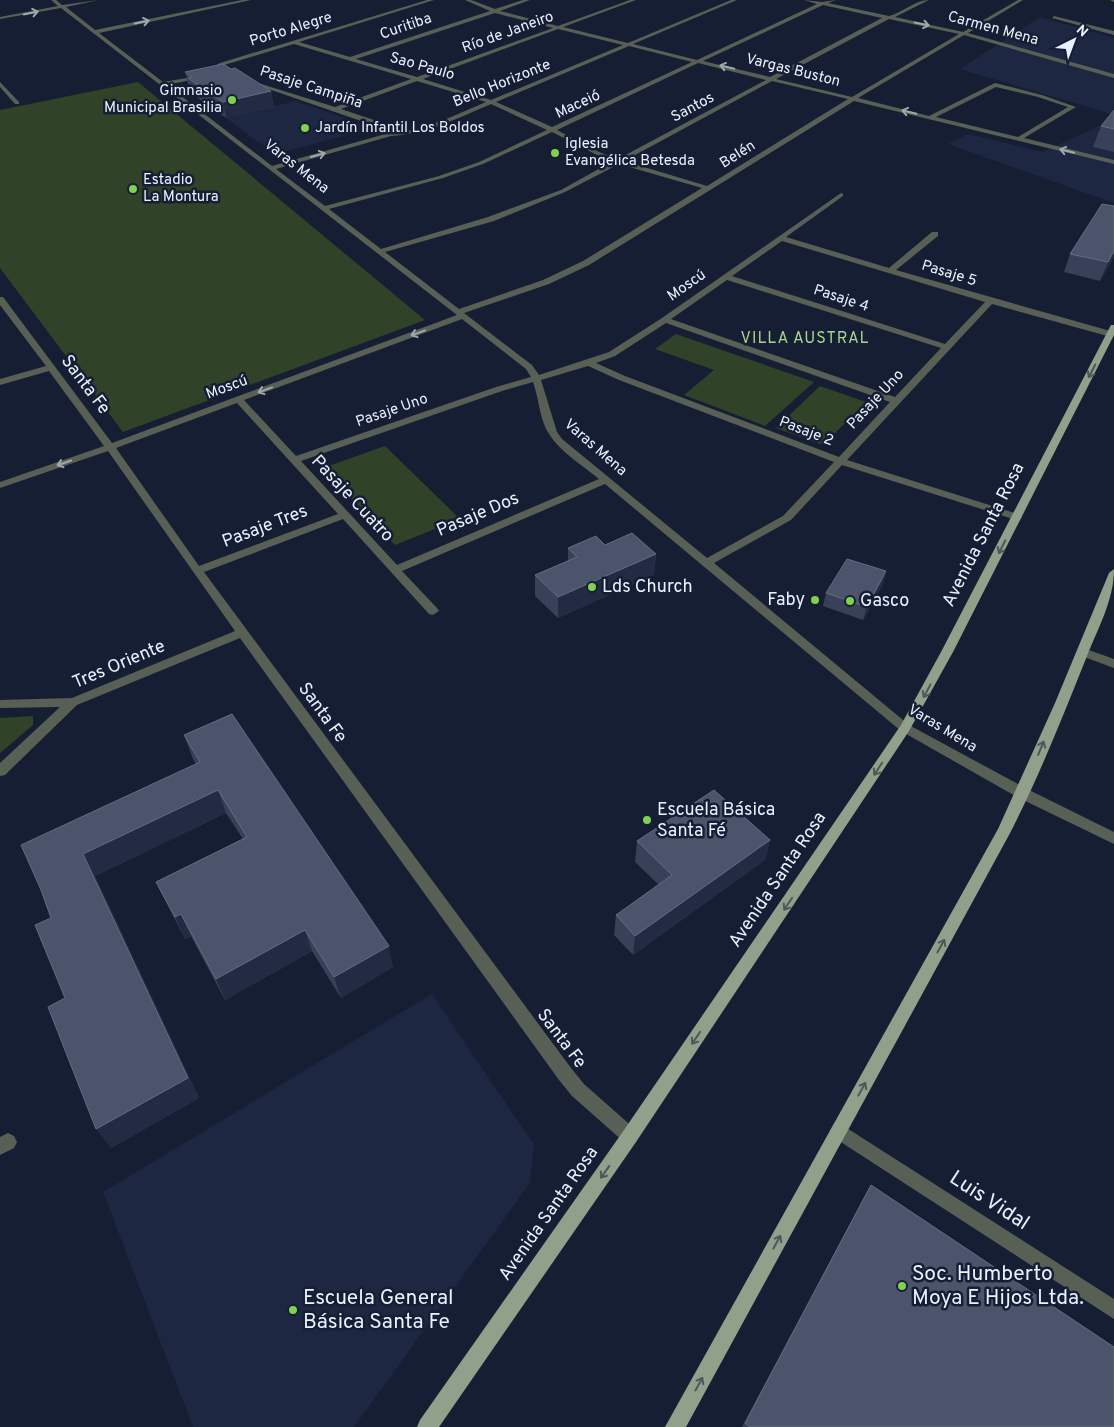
<svg xmlns="http://www.w3.org/2000/svg" width="1114" height="1427" viewBox="0 0 1114 1427" font-family="Overpass,sans-serif">
  <style>
    .built { fill: #1d2742 }
    .green { fill: #304227 }
    .lines { fill: none; stroke-linecap: round; stroke-linejoin: round }
    .minor { fill: #585f55; fill-rule: evenodd }
    .major { fill: #91a08a; fill-rule: evenodd }
    .wall { fill: #384158 }
    .shaded-wall { fill: #232b42 }
    .building { fill: #4b546a; stroke: #646c81 }
    .oneway { stroke: #a0a8aa }
    .oneway2 { stroke: #4d585b }
    .poi-dot { fill: #81d050; stroke: #161e34; stroke-width: 2 }
    .labels { text-anchor: middle; dominant-baseline: central; stroke-width: 5; stroke-linejoin: round; paint-order: stroke }
    .far-street-label { font-size: 15px; fill: #e9f0ff; stroke: #161e34 }
    .far-poi-label { font-size: 15px; fill: #e9f0ff; stroke: #161e34; text-anchor: start }
    .far-neighbourhood-label { font-size: 16px; letter-spacing: 1px; fill: #a8d391; stroke: #161e34 }
    .street-label { font-size: 18px; fill: #e9f0ff; stroke: #161e34 }
    .poi-label { font-size: 18px; fill: #e9f0ff; stroke: #161e34; text-anchor: start }
    .near-street-label { font-size: 21px; fill: #e9f0ff; stroke: #161e34 }
    .near-poi-label { font-size: 21px; fill: #e9f0ff; stroke: #161e34; text-anchor: start }
  </style>
  <rect width="100%" height="100%" fill="#161e34"/>
  <g class="built">
    <polygon points="1040,17 1114,38 1114,115 960,69"/>
    <polygon points="295,101 371,127 369,129 279,153 272,152 226,118"/>
    <polygon points="1114,119 1114,203 948,144 968,134 1043,152"/>
    <polygon points="432,994 534,1145 530,1183 354,1427 193,1427 103,1192"/>
  </g>
  <g class="green">
    <polygon points="138,82 425,320 123,432 0,268 0,110"/>
    <polygon points="676,334 814,382 765,426 684,395 714,370 655,349"/>
    <polygon points="820,386 866,402 823,445 776,428"/>
    <polygon points="385,446 460,519 395,545 323,468"/>
    <polygon points="33,716 33,725 0,753 0,718"/>
  </g>
  <g class="lines">
    <g class="minor">
      <path d="M51 0H56L62 5 99 0 66 7 95 30 242 0H251L99 33 163 82 205 75V77L167 85 272 166 389 133 390 131 245 81V79L335 107 411 79 294 44 224 65 218 69 217 75 214 77 211 75 213 67 220 63 427 0H434L299 42 350 57 490 11 465 0H471L495 9 523 0H530L500 11 558 26 630 0H636L563 27 628 43 731 0H737L633 44 697 60 817 4 804 0 822 2 836 0 828 3 889 16C902 13 915 0 929 0L895 17 963 32 1018 0H1023L968 33 1114 74V78L964 35 858 98 929 116 995 83 1042 95 1076 107 1024 138 1114 160V164L854 101 589 265 549 284 464 313 532 365 539 375 609 352 662 318 841 193 843 194V196L786 237 889 268 932 232H938V236L896 270 1114 332V336L1111 337 992 304 847 460 1021 515 1022 517 1021 519H1013L842 465 791 520 714 563 909 725 1027 789 1114 832V844L1017 797 901 731 605 484 402 571 437 608 439 611 433 615 429 614 343 519 204 572 571 1068 584 1084 636 1130 639 1136 636 1142 630 1145 624 1142 572 1096 559 1080 240 638 77 705 5 775 0 776V763L60 707 0 708V700L72 698 235 631 108 451 0 488V482L104 446 49 371 0 385V379L46 366 0 305V297H3L112 443 457 315 61 8 0 19V17L58 6ZM823 5 882 18 770 77 703 61ZM495 13 553 28 417 77 356 59ZM889 19 959 34 852 97 776 79ZM558 29 623 45 491 100 423 79ZM629 46 692 62 552 127 496 102ZM698 63 766 80 618 159 599 152 557 130ZM417 81 486 102C457 114 427 130 395 132V129L389 125 341 109ZM772 81 848 99 707 186 624 161ZM996 87 1038 97 1068 107 1018 137 936 117ZM491 104 547 130 479 162 439 176 325 206 276 169 391 136C427 134 458 118 491 104ZM552 132 595 154 613 161 561 190 488 217 381 249 329 209 443 178 483 164ZM619 164 702 188 583 261 543 280 459 309 385 252 494 221 565 192ZM782 241 985 302 945 344 732 276ZM727 280 941 348 895 397 671 319ZM462 319 526 369 531 377 496 387 296 456 244 400ZM666 323 890 402 839 457 625 376 596 363 615 356ZM588 366 619 380 834 462 783 516 707 558 562 439 557 432 541 380ZM533 382C538 396 539 411 544 424 553 448 580 463 599 479L397 565 301 461 502 391ZM237 403 338 514 199 566 116 448Z"/>
      <polygon points="1110,0 1114,0 1114,2"/>
      <polygon points="1054,16 1114,31 1114,35 1052,18"/>
      <polygon points="0,82 19,102 19,104 15,104 0,87"/>
      <polygon points="1083,648 1114,659 1114,668 1079,655 1077,652 1079,649"/>
      <polygon points="839,1123 1114,1299 1114,1319 833,1137 830,1131 833,1125"/>
      <polygon points="8,1133 14,1136 17,1142 14,1148 0,1155 0,1137"/>
    </g>
    <g class="major">
      <polygon points="1111,325 1114,325 1114,335 953,652 909,731 636,1142 439,1427 417,1427 420,1420 624,1130 901,725 941,652"/>
      <path d="M1114 569C1114 600 1098 628 1087 656 1063 716 1039 777 1009 835L686 1427H665L998 829 1055 703 1109 573Z"/>
    </g>
  </g>
  <g class="wall">
    <polygon points="231,69 271,91 274,107 226,118 191,93 190,88 189,87 185,72"/>
    <polygon points="1114,110 1114,152 1093,147 1101,126"/>
    <polygon points="1114,206 1114,257 1100,281 1064,272 1070,254"/>
    <polygon points="605,545 656,554 654,575 558,618 535,596 535,575 568,561 568,548"/>
    <polygon points="886,571 883,584 863,620 823,606 826,593"/>
    <polygon points="184,735 393,967 341,998 312,951 225,1000 191,936 185,939 167,904 156,882 243,839 226,813 95,876 199,1098 111,1148 65,998 51,918 196,764 193,759"/>
    <polygon points="770,840 765,860 633,955 614,935 616,915 659,885 635,862 637,841"/>
    <polygon points="871,1185 1114,1427 742,1427 862,1201"/>
  </g>
  <g class="shaded-wall">
    <polygon points="271,91 274,107 226,118 223,102"/>
    <polygon points="1114,251 1114,257 1100,281 1108,262"/>
    <polygon points="656,554 654,575 558,618 558,597"/>
    <polygon points="886,571 883,584 863,620 867,607"/>
    <polygon points="218,790 226,813 95,876 199,1098 111,1148 96,1129 83,854"/>
    <polygon points="770,840 765,860 633,955 635,936"/>
    <polygon points="181,914 191,936 185,939 175,917"/>
    <polygon points="305,930 312,951 225,1000 216,979"/>
    <polygon points="389,946 393,967 341,998 334,977"/>
  </g>
  <g class="building">
    <polygon points="223,64 231,69 235,68 271,91 223,102 188,78 192,77 185,72"/>
    <polygon points="1114,110 1114,129 1101,126"/>
    <polygon points="1102,204 1114,206 1114,251 1108,262 1070,254"/>
    <polygon points="632,533 656,554 558,597 535,575 577,557 568,548 596,536 605,545"/>
    <polygon points="847,559 886,571 867,607 826,593"/>
    <polygon points="232,714 389,946 334,977 305,930 216,979 181,914 175,917 156,882 247,837 218,790 83,854 188,1078 96,1129 48,1007 65,998 35,925 51,918 41,890 21,845 200,762 184,735"/>
    <polygon points="714,790 770,840 635,936 616,915 672,875 637,841"/>
    <polygon points="871,1185 1114,1347 1114,1427 750,1427 745,1423"/>
  </g>
  <defs><path id="oneway-shaft" d="M-6 0H5M1.5-3L5.5 0L1.5 3" fill="none" stroke-width="1.6" stroke-linecap="round" stroke-linejoin="round" transform="scale(1.25)"/></defs>
  <g class="oneway">
    <use href="#oneway-shaft" transform="translate(31 13) rotate(-11)"/>
    <use href="#oneway-shaft" transform="translate(142 22) rotate(-12)"/>
    <use href="#oneway-shaft" transform="translate(922 24) rotate(12)"/>
    <use href="#oneway-shaft" transform="translate(727 67) rotate(-167)"/>
    <use href="#oneway-shaft" transform="translate(909 112) rotate(-166)"/>
    <use href="#oneway-shaft" transform="translate(1067 151) rotate(-166)"/>
    <use href="#oneway-shaft" transform="translate(318 155) rotate(-15)"/>
    <use href="#oneway-shaft" transform="translate(418 333) rotate(160)"/>
    <use href="#oneway-shaft" transform="translate(265 390) rotate(160)"/>
    <use href="#oneway-shaft" transform="translate(64 463) rotate(161)"/>
  </g>
  <g class="oneway2">
    <use href="#oneway-shaft" transform="translate(1092 371) rotate(117)"/>
    <use href="#oneway-shaft" transform="translate(1002 547) rotate(117)"/>
    <use href="#oneway-shaft" transform="translate(927 691) rotate(118)"/>
    <use href="#oneway-shaft" transform="translate(1041 748) rotate(-67)"/>
    <use href="#oneway-shaft" transform="translate(878 769) rotate(123)"/>
    <use href="#oneway-shaft" transform="translate(788 904) rotate(124)"/>
    <use href="#oneway-shaft" transform="translate(941 946) rotate(-61)"/>
    <use href="#oneway-shaft" transform="translate(696 1038) rotate(124)"/>
    <use href="#oneway-shaft" transform="translate(862 1089) rotate(-61)"/>
    <use href="#oneway-shaft" transform="translate(605 1172) rotate(125)"/>
    <use href="#oneway-shaft" transform="translate(777 1242) rotate(-61)"/>
    <use href="#oneway-shaft" transform="translate(699 1384) rotate(-61)"/>
  </g>
  <g class="poi-dot">
    <circle cx="232" cy="100" r="5"/>
    <circle cx="305" cy="128" r="5"/>
    <circle cx="555" cy="153" r="5"/>
    <circle cx="133" cy="189" r="5"/>
    <circle cx="592" cy="587" r="5"/>
    <circle cx="815" cy="600" r="5"/>
    <circle cx="850" cy="601" r="5"/>
    <circle cx="647" cy="820" r="5"/>
    <circle cx="902" cy="1286" r="5"/>
    <circle cx="293" cy="1310" r="5"/>
  </g>
  <g class="labels">
    <g class="far-street-label">
      <text transform="translate(406 27) rotate(-19)">Curitiba</text>
      <text transform="translate(993 29) rotate(15)">Carmen Mena</text>
      <text transform="translate(291 30) rotate(-17)">Porto Alegre</text>
      <text transform="translate(508 33) rotate(-20)">Río de Janeiro</text>
      <text transform="translate(422 67) rotate(16)">Sao Paulo</text>
      <text transform="translate(793 71) rotate(14)">Vargas Buston</text>
      <text transform="translate(502 84) rotate(-22)">Bello Horizonte</text>
      <text transform="translate(311 88) rotate(18)">Pasaje Campiña</text>
      <text transform="translate(578 105) rotate(-25)">Maceió</text>
      <text transform="translate(693 108) rotate(-28)">Santos</text>
      <text transform="translate(738 155) rotate(-32)">Belén</text>
      <text transform="translate(296 167) rotate(38)">Varas Mena</text>
      <text transform="translate(949 274) rotate(17)">Pasaje 5</text>
      <text transform="translate(687 286) rotate(-35)">Moscú</text>
      <text transform="translate(841 299) rotate(18)">Pasaje 4</text>
      <text transform="translate(227 388) rotate(-20)">Moscú</text>
      <text transform="translate(876 400) rotate(-47)">Pasaje Uno</text>
      <text transform="translate(392 411) rotate(-19)">Pasaje Uno</text>
      <text transform="translate(806 432) rotate(21)">Pasaje 2</text>
      <text transform="translate(595 448) rotate(41)">Varas Mena</text>
      <text transform="translate(942 729) rotate(31)">Varas Mena</text>
    </g>
    <g class="far-poi-label">
      <text x="222" y="91" text-anchor="end">Gimnasio<tspan x="222" dy="17">Municipal Brasilia</tspan></text>
      <text x="315" y="128">Jardín Infantil Los Boldos</text>
      <text x="565" y="144">Iglesia<tspan x="565" dy="17">Evangélica Betesda</tspan></text>
      <text x="143" y="180">Estadio<tspan x="143" dy="17">La Montura</tspan></text>
    </g>
    <g class="far-neighbourhood-label">
      <text x="805" y="339">VILLA AUSTRAL</text>
    </g>
    <g class="street-label">
      <text transform="translate(85 385) rotate(53)">Santa Fe</text>
      <text transform="translate(352 499) rotate(47)">Pasaje Cuatro</text>
      <text transform="translate(478 515) rotate(-23)">Pasaje Dos</text>
      <text transform="translate(265 527) rotate(-21)">Pasaje Tres</text>
      <text transform="translate(984 535) rotate(-63)">Avenida Santa Rosa</text>
      <text transform="translate(119 665) rotate(-23)">Tres Oriente</text>
      <text transform="translate(322 713) rotate(54)">Santa Fe</text>
      <text transform="translate(778 880) rotate(-56)">Avenida Santa Rosa</text>
      <text transform="translate(561 1039) rotate(53)">Santa Fe</text>
      <text transform="translate(549 1214) rotate(-55)">Avenida Santa Rosa</text>
    </g>
    <g class="poi-label">
      <text x="602" y="587">Lds Church</text>
      <text x="805" y="600" text-anchor="end">Faby</text>
      <text x="860" y="601">Gasco</text>
      <text x="657" y="810">Escuela Básica<tspan x="657" dy="21">Santa Fé</tspan></text>
    </g>
    <g class="near-street-label">
      <text transform="translate(989 1201) rotate(33)">Luis Vidal</text>
    </g>
    <g class="near-poi-label">
      <text x="912" y="1274">Soc. Humberto<tspan x="912" dy="24">Moya E Hijos Ltda.</tspan></text>
      <text x="303" y="1298">Escuela General<tspan x="303" dy="24">Básica Santa Fe</tspan></text>
    </g>
  </g>
  <g transform="translate(1074 40) rotate(42)" stroke="#161e34" stroke-width="4" paint-order="stroke">
  <path d="M0-4L9 19L0 12L-9 19Z" fill="#e9f0ff"/>
  <text y="-8" font-size="14" font-weight="bold" text-anchor="middle" fill="#e9f0ff">N</text>
  </g>
</svg>
